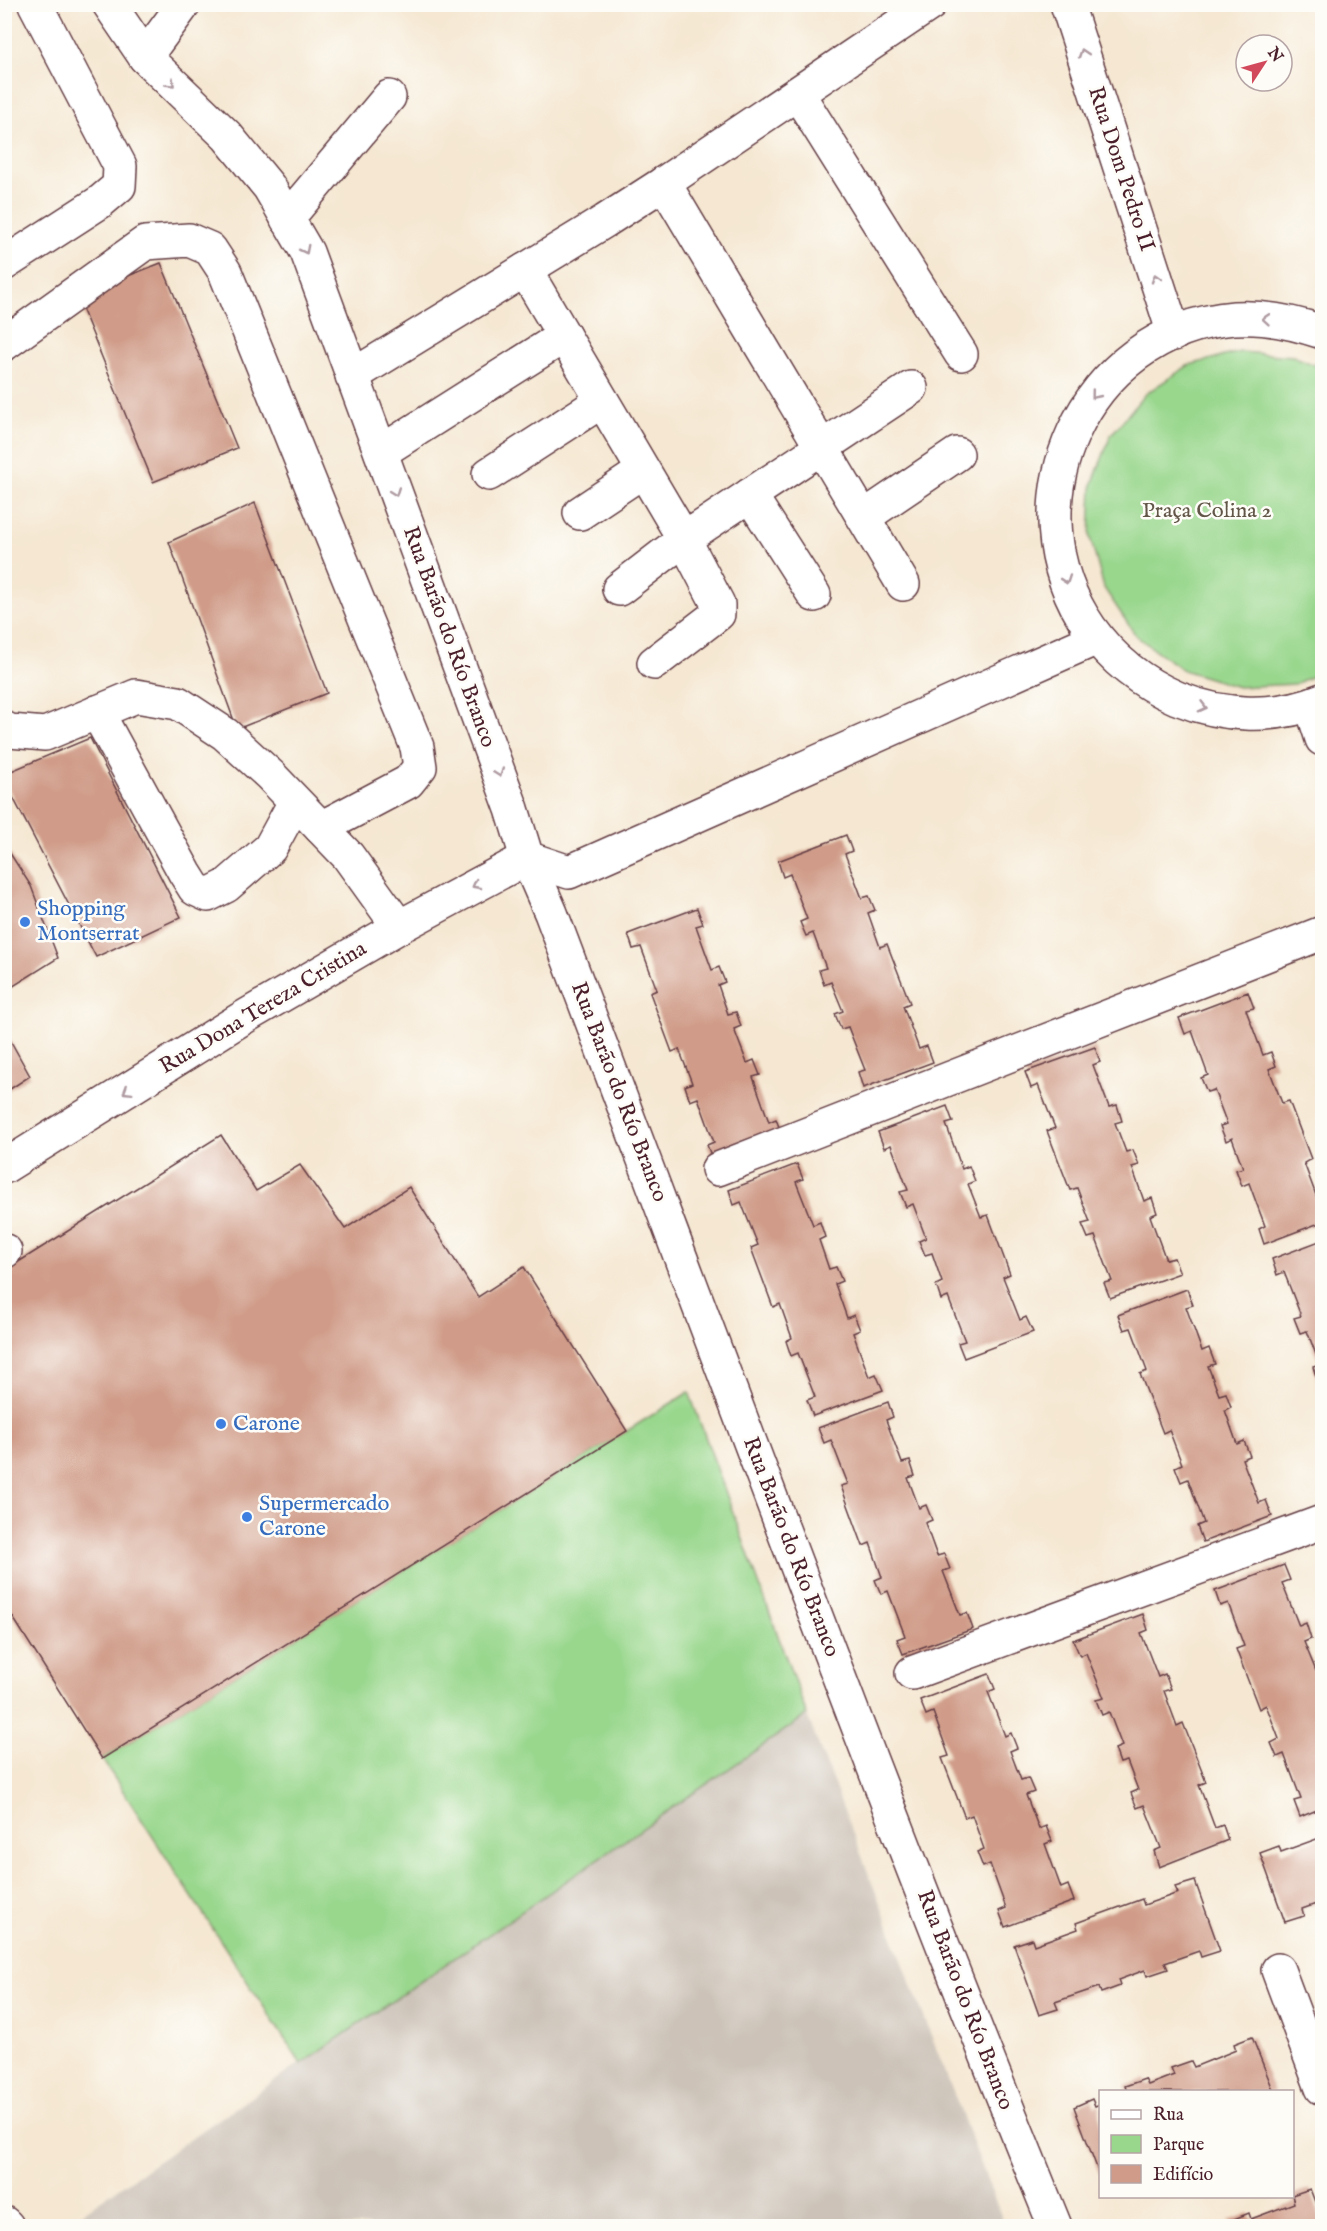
<svg xmlns="http://www.w3.org/2000/svg" width="1327" height="2231" viewBox="0 0 1327 2231" font-family="'IM FELL English',serif">
  <style>
    .industrial { fill: #ccc2b8 }
    .green { fill: #99d78d; stroke: #727b5c; stroke-width: 1.5 }
    .building { fill: #d09c89 }
    .lines { fill: none; stroke-linecap: round; stroke-linejoin: round }
    .minor-casing { stroke: #643d44; stroke-width: 36 }
    .major-casing { stroke: #643d44; stroke-width: 36 }
    .minor { stroke: #fff; stroke-width: 33 }
    .major { stroke: #fff; stroke-width: 33 }
    .oneway { stroke: #ae9aa0 }
    .shop-dot { fill: #3f7fe0; stroke: #fdfcf7; stroke-width: 2 }
    .labels { text-anchor: middle; dominant-baseline: central; stroke-width: 5; stroke-linejoin: round; paint-order: stroke }
    .street-label { font-size: 22px; fill: #4a1f2b; stroke: #fdfcf7 }
    .park-label { font-size: 22px; fill: #625648; stroke: #fdfcf7 }
    .shop-label { font-size: 22px; fill: #366cbe; stroke: #fdfcf7; text-anchor: start }
  </style>
  <rect width="100%" height="100%" fill="#fdfcf7"/>
  <filter id="ink" filterUnits="userSpaceOnUse"><feTurbulence type="fractalNoise" baseFrequency=".0167" numOctaves="2"/><feDisplacementMap in="SourceGraphic" scale="12" xChannelSelector="R" yChannelSelector="G"/><feConvolveMatrix kernelMatrix="1 2 1 2 8 2 1 2 1" color-interpolation-filters="sRGB"/></filter>
  <filter id="wash" filterUnits="userSpaceOnUse"><feTurbulence type="fractalNoise" baseFrequency=".008" numOctaves="4" result="noise"/><feDisplacementMap in="SourceGraphic" scale="24" xChannelSelector="R" yChannelSelector="G"/><feGaussianBlur stdDeviation="1.35" result="paint"/><feColorMatrix in="noise" values="0 0 0 0 0 0 0 0 0 0 0 0 0 0 0 0 0 1.4 0 .05"/><feComposite in="paint" operator="in"/></filter>
  <g filter="url(#wash)">
    <rect width="100%" height="100%" fill="#f5e7d1"/>
    <polygon class="industrial" points="807,1715 1005,2226 66,2226 65,2225"/>
    <g class="green">
      <polygon points="1240,352 1293,356 1322,368 1322,672 1295,684 1238,687 1183,670 1136,636 1104,588 1090,537 1092,485 1111,435 1145,394 1189,365"/>
      <polygon points="689,1392 807,1715 301,2064 102,1759"/>
    </g>
    <g id="blocks">
      <g class="building">
        <polygon points="161,263 237,448 153,482 77,296"/>
        <polygon points="255,503 327,693 237,729 169,542"/>
        <polygon points="90,738 181,917 96,957 4,780 4,774"/>
        <polygon points="846,835 852,851 845,854 862,898 869,896 875,910 868,913 880,947 887,944 910,1003 903,1006 919,1049 927,1046 933,1062 863,1088 858,1072 865,1070 848,1027 841,1029 835,1014 843,1011 831,982 824,985 819,970 826,968 813,933 806,936 800,922 807,919 790,874 783,877 778,861"/>
        <polygon points="4,844 31,886 58,958 4,992"/>
        <polygon points="697,908 703,924 696,926 712,970 719,967 725,982 718,985 728,1014 736,1012 741,1026 734,1029 747,1063 754,1060 760,1075 753,1077 769,1122 776,1119 782,1135 713,1161 707,1145 714,1142 698,1098 690,1101 685,1086 692,1083 679,1049 672,1052 650,993 657,990 641,947 633,949 628,934"/>
        <polygon points="1248,992 1254,1008 1246,1010 1263,1055 1271,1052 1276,1066 1269,1069 1282,1103 1289,1101 1311,1159 1304,1163 1320,1206 1322,1205 1322,1222 1264,1244 1259,1229 1265,1226 1249,1183 1242,1186 1236,1170 1243,1168 1232,1138 1226,1141 1220,1126 1227,1124 1214,1090 1207,1092 1201,1078 1208,1075 1192,1031 1185,1034 1179,1018"/>
        <polygon points="4,1029 30,1076 4,1093"/>
        <polygon points="1095,1047 1100,1062 1093,1065 1109,1107 1117,1105 1122,1121 1115,1123 1126,1152 1133,1150 1139,1165 1132,1167 1144,1201 1152,1198 1157,1213 1150,1216 1166,1260 1174,1258 1180,1273 1110,1298 1104,1283 1112,1281 1095,1236 1088,1238 1082,1224 1090,1222 1077,1188 1070,1190 1047,1131 1055,1128 1038,1085 1031,1088 1025,1072"/>
        <polygon points="947,1106 953,1122 946,1124 962,1169 969,1166 975,1181 968,1184 981,1217 988,1215 1010,1274 1003,1277 1020,1320 1026,1317 1033,1332 964,1358 958,1343 965,1341 948,1297 941,1300 936,1285 942,1282 932,1253 925,1255 919,1241 926,1238 913,1204 906,1207 900,1192 908,1190 891,1145 884,1148 878,1132"/>
        <polygon points="221,1135 256,1191 300,1165 345,1229 409,1187 478,1297 524,1267 627,1431 102,1759 4,1603 4,1271"/>
        <polygon points="797,1164 803,1179 796,1182 813,1225 820,1222 825,1237 819,1240 829,1269 836,1267 842,1281 835,1284 847,1318 854,1315 860,1330 853,1333 869,1377 876,1374 883,1390 813,1416 807,1400 815,1397 798,1353 791,1356 786,1341 792,1338 780,1304 773,1307 751,1248 758,1245 741,1202 734,1205 729,1190"/>
        <polygon points="1322,1240 1322,1380 1318,1382 1313,1367 1320,1365 1307,1331 1300,1333 1294,1318 1301,1316 1284,1272 1277,1275 1272,1259"/>
        <polygon points="1187,1289 1193,1305 1186,1307 1202,1351 1209,1348 1215,1364 1208,1366 1219,1395 1226,1393 1231,1407 1225,1410 1237,1444 1244,1441 1250,1456 1242,1459 1259,1503 1266,1500 1272,1516 1203,1542 1197,1526 1204,1523 1188,1479 1181,1482 1175,1467 1182,1464 1169,1430 1163,1433 1140,1374 1147,1371 1131,1328 1124,1330 1118,1315"/>
        <polygon points="888,1402 893,1417 886,1420 902,1463 910,1461 915,1476 908,1478 919,1508 926,1505 932,1520 925,1523 937,1556 944,1554 950,1569 943,1571 960,1615 967,1613 973,1629 903,1654 897,1639 905,1636 888,1591 881,1594 875,1580 882,1577 870,1543 863,1546 841,1486 848,1484 831,1440 824,1443 818,1428"/>
        <polygon points="1284,1565 1290,1580 1282,1583 1299,1626 1306,1623 1311,1639 1304,1642 1316,1671 1322,1668 1322,1808 1300,1817 1294,1801 1301,1799 1284,1754 1277,1757 1271,1743 1279,1739 1266,1705 1259,1709 1236,1649 1244,1646 1228,1603 1220,1606 1215,1591"/>
        <polygon points="1143,1614 1148,1630 1141,1633 1158,1677 1165,1674 1171,1689 1164,1691 1177,1726 1183,1723 1206,1782 1199,1785 1215,1828 1223,1825 1228,1840 1159,1867 1154,1851 1161,1848 1144,1805 1137,1808 1131,1793 1138,1790 1127,1761 1120,1763 1115,1749 1122,1746 1109,1712 1102,1715 1096,1700 1104,1698 1086,1653 1080,1656 1073,1640"/>
        <polygon points="989,1674 995,1689 988,1692 1005,1736 1011,1733 1017,1748 1010,1751 1021,1780 1028,1778 1034,1792 1026,1795 1039,1829 1046,1826 1052,1841 1045,1844 1061,1888 1068,1885 1074,1901 1005,1927 999,1911 1006,1908 990,1864 983,1867 977,1852 984,1849 972,1815 965,1818 942,1758 949,1756 933,1712 926,1715 920,1700"/>
        <polygon points="1322,1837 1322,1902 1302,1909 1304,1916 1285,1922 1260,1853 1279,1846 1281,1852"/>
        <polygon points="1195,1881 1220,1951 1201,1957 1199,1951 1165,1963 1168,1969 1147,1976 1145,1970 1118,1980 1120,1986 1101,1993 1099,1987 1055,2002 1058,2009 1039,2015 1014,1945 1032,1939 1034,1945 1078,1929 1076,1923 1142,1899 1144,1905 1178,1893 1175,1887"/>
        <polygon points="1252,2037 1274,2092 1127,2092 1125,2086 1145,2079 1148,2085 1174,2075 1171,2068 1191,2061 1194,2067 1236,2050 1234,2044"/>
        <polygon points="1092,2099 1095,2106 1100,2104 1100,2176 1074,2107"/>
        <polygon points="1310,2189 1322,2220 1322,2226 1232,2226 1229,2221 1249,2213 1251,2219 1294,2203 1292,2195"/>
      </g>
    </g>
  </g>
  <g filter="url(#ink)">
    <use href="#blocks" fill-opacity="0" stroke="#643d44" stroke-width="1.5"/>
    <g class="lines">
      <defs>
        <g id="minor">
          <path d="M109 4 145 57 227 136 269 187 307 252 512 809 527 858 551 913C717 1352 878 1792 1055 2226"/>
          <polyline points="1067,4 1174,334"/>
          <polyline points="145,57 184,4"/>
          <polyline points="798,94 961,354"/>
          <polyline points="664,183 930,4"/>
          <polyline points="287,219 389,97"/>
          <polyline points="4,264 100,202 119,186 120,166 35,4"/>
          <polyline points="525,270 684,539 619,589"/>
          <path d="M1322 332C1293 322 1265 316 1234 318 1083 331 1005 506 1090 628 1112 659 1142 683 1177 698 1224 717 1275 719 1322 700"/>
          <polyline points="4,344 145,243 189,240 210,249 225,272 417,747 420,767 408,782 321,828"/>
          <polyline points="352,376 605,221 664,183 903,584"/>
          <polyline points="381,452 564,336"/>
          <polyline points="489,474 602,401"/>
          <polyline points="750,495 814,595"/>
          <polyline points="580,513 643,471"/>
          <polyline points="864,517 957,454"/>
          <polyline points="654,663 718,614 718,604 684,539 911,388"/>
          <polyline points="1311,705 1322,739"/>
          <polyline points="97,712 185,873 195,889 208,895 226,886 270,848 295,802"/>
          <polyline points="4,728 10,731 45,734 136,696 178,703 225,734 270,775 348,856 399,927"/>
          <polyline points="4,1167 241,1019 399,927 527,858 569,872 1097,638"/>
          <polyline points="718,1169 1322,933"/>
          <polyline points="4,1251 5,1251"/>
          <polyline points="912,1673 1322,1522"/>
          <polyline points="1278,1970 1322,2088"/>
        </g>
        <polyline id="major" points="4,2223 7,2226"/>
      </defs>
      <use href="#minor" class="minor-casing"/>
      <use href="#major" class="major-casing"/>
      <use href="#minor" class="minor"/>
      <use href="#major" class="major"/>
    </g>
    <defs><path id="oneway-chevron" d="M-2-3.5L2.5 0L-2 3.5" fill="none" stroke-width="1.6" stroke-linecap="round" stroke-linejoin="round" transform="scale(1.5)"/></defs>
    <g class="oneway">
      <use href="#oneway-chevron" transform="translate(1083 53) rotate(-108)"/>
      <use href="#oneway-chevron" transform="translate(171 83) rotate(44)"/>
      <use href="#oneway-chevron" transform="translate(305 250) rotate(63)"/>
      <use href="#oneway-chevron" transform="translate(1156 278) rotate(-108)"/>
      <use href="#oneway-chevron" transform="translate(1266 319) rotate(-175)"/>
      <use href="#oneway-chevron" transform="translate(1095 395) rotate(129)"/>
      <use href="#oneway-chevron" transform="translate(395 492) rotate(70)"/>
      <use href="#oneway-chevron" transform="translate(1066 580) rotate(71)"/>
      <use href="#oneway-chevron" transform="translate(1203 707) rotate(15)"/>
      <use href="#oneway-chevron" transform="translate(499 773) rotate(70)"/>
      <use href="#oneway-chevron" transform="translate(476 885) rotate(152)"/>
      <use href="#oneway-chevron" transform="translate(127 1091) rotate(148)"/>
    </g>
  </g>
  <g class="shop-dot">
    <circle cx="25" cy="922" r="6"/>
    <circle cx="221" cy="1424" r="6"/>
    <circle cx="247" cy="1517" r="6"/>
  </g>
  <g class="labels">
    <g class="street-label">
      <text transform="translate(1121 169) rotate(72)">Rua Dom Pedro II</text>
      <text transform="translate(449 637) rotate(70)">Rua Barão do Río Branco</text>
      <text transform="translate(263 1008) rotate(-31)">Rua Dona Tereza Cristina</text>
      <text transform="translate(619 1092) rotate(69)">Rua Barão do Río Branco</text>
      <text transform="translate(791 1547) rotate(69)">Rua Barão do Río Branco</text>
      <text transform="translate(965 2000) rotate(69)">Rua Barão do Río Branco</text>
    </g>
    <g class="park-label">
      <text x="1207" y="511">Praça Colina 2</text>
    </g>
    <g class="shop-label">
      <text x="37" y="909">Shopping<tspan x="37" dy="25">Montserrat</tspan></text>
      <text x="233" y="1424">Carone</text>
      <text x="259" y="1504">Supermercado<tspan x="259" dy="25">Carone</tspan></text>
    </g>
  </g>
  <rect width="1327" height="2231" fill="none" stroke="#fdfcf7" stroke-width="24"/>
  <rect x="1099" y="2090" width="195" height="108" fill="#fdfcf7" stroke="#b5a4a5" stroke-width="1.5"/>
  <rect x="1111" y="2110" width="30" height="9" fill="#ffffff" stroke="#b5a4a5" stroke-width="1.5"/>
  <text x="1153" y="2120" font-size="18" fill="#4a1f2b">Rua</text>
  <rect x="1111" y="2135" width="30" height="18" fill="#99d78d" stroke="#b5a4a5" stroke-width="1.5"/>
  <text x="1153" y="2150" font-size="18" fill="#4a1f2b">Parque</text>
  <rect x="1111" y="2165" width="30" height="18" fill="#d09c89" stroke="#b5a4a5" stroke-width="1.5"/>
  <text x="1153" y="2180" font-size="18" fill="#4a1f2b">Edifício</text>
  <g transform="translate(1264 63) rotate(54)"><circle r="28" fill="#fdfcf7" stroke="#b5a4a5" stroke-width="1.5"/>
  <path d="M0-4.5L10 22L0 15L-10 22Z" fill="#d1495b"/>
  <text y="-9" font-size="16" font-weight="bold" text-anchor="middle" fill="#4a1f2b">N</text>
  </g>
</svg>
